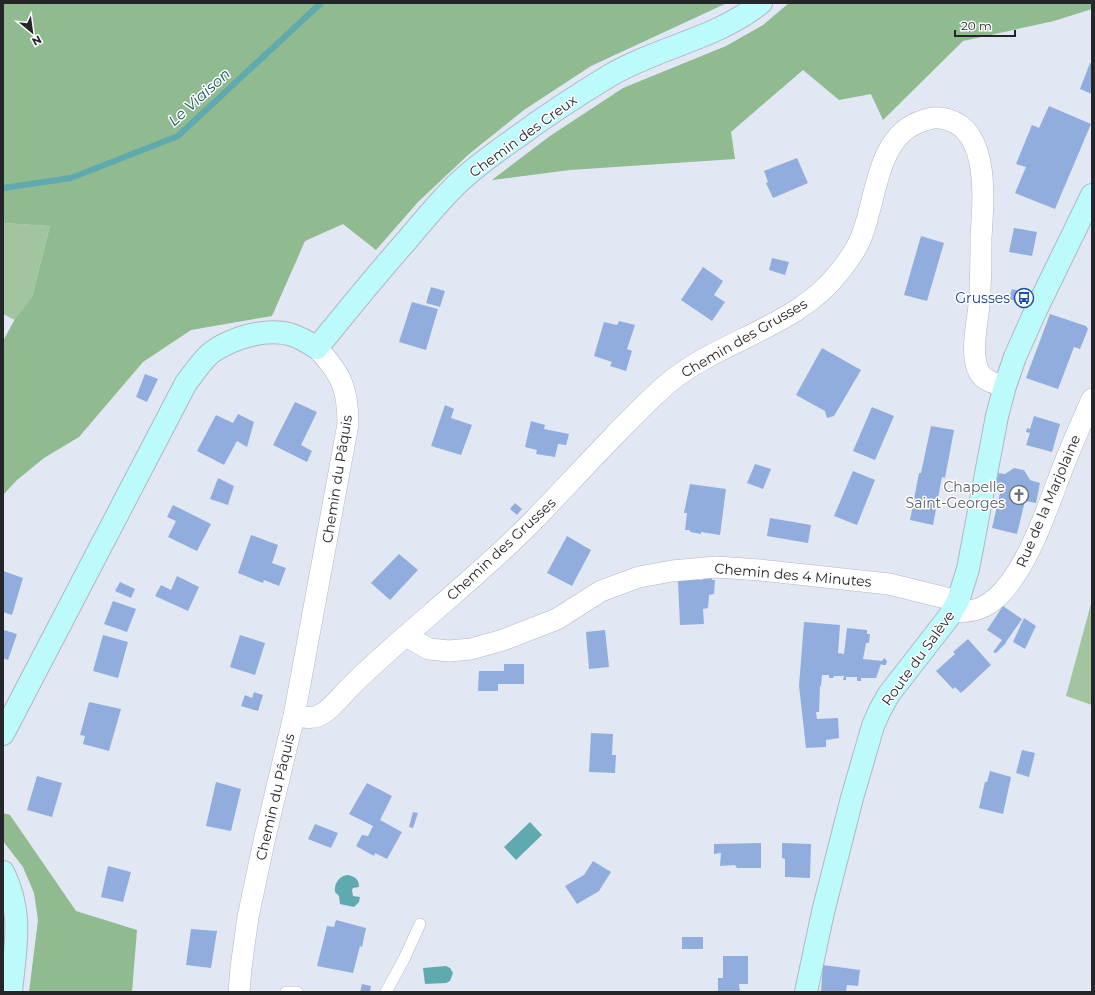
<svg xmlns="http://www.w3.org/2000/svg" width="1095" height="995" viewBox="0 0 1095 995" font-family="Montserrat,sans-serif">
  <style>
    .green { fill: #a2c5a0 }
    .forest { fill: #90ba8f }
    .water { fill: #5eaaaf }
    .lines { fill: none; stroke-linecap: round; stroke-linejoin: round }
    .stream { stroke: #5eaaaf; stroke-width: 6 }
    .building { fill: #91addd }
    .lane-casing { stroke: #b1b7c2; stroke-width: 12 }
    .street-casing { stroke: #b1b7c2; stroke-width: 22 }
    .secondary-casing { stroke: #b1b7c2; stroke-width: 24 }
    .lane { stroke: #fff; stroke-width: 11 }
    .street { stroke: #fff; stroke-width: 21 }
    .secondary { stroke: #bcfafc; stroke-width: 22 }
    .labels { text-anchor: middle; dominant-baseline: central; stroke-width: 3; stroke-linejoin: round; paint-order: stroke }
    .street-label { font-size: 14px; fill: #24262a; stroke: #fff }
    .transit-label { font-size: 14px; fill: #164399; stroke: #fff; text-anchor: end }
    .worship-label { font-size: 14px; fill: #5b616d; stroke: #fff; text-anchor: end }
    .water-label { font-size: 15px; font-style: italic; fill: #16585b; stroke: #fff }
  </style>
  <rect width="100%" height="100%" fill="#e1e8f3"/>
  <g class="green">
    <polygon points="3,223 50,226 32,297 15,320 3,314"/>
    <polygon points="1092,600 1092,705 1066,696"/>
  </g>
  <g class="forest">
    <polygon points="3,3 727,3 591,66 524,110 469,154 418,202 376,250 343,224 305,241 272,316 191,330 143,362 79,437 44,458 17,480 3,495 3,341 15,319 32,297 50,226 3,223"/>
    <polygon points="789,3 1092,3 1092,9 1054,21 963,41 883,120 871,94 839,100 803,70 731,132 735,159 570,170 492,180 550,136 623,88 726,46 763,25"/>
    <polygon points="3,813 10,815 76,911 137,930 132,992 29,992 38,920 34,893 23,867 3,841"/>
  </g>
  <g class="water">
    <polygon points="530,822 542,835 516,860 504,847"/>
    <path d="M347 875C355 876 359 879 359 887L353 888 352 890 353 896 360 897 359 902 354 907 340 904 339 896 335 892C334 884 339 876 347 875Z"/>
    <polygon points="446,966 450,968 453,973 450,981 446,983 425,984 423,968"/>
  </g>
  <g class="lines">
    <polyline class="stream" points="3,188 71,178 178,136 321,3"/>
  </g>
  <g class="building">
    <polygon points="1090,63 1092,64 1092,94 1080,89"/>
    <polygon points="1049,106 1091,124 1055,209 1015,193 1026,167 1016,164 1032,125 1039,128"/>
    <polygon points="797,158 808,183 773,198 766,183 768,182 764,171"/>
    <polygon points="1014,228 1037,232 1032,256 1009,252"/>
    <polygon points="921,236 944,243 927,301 904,295"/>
    <polygon points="772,258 789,262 785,275 769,270"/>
    <polygon points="703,267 723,281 714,295 725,302 712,321 681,300"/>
    <polygon points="431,287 445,291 440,307 426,303"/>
    <polygon points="1012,289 1022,292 1019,302 1009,299"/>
    <polygon points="412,302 438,309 426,350 399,342"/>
    <polygon points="1050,314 1086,326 1088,329 1080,349 1074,347 1058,389 1026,378"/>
    <polygon points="619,321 635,325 627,349 632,351 626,371 610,366 612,362 594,356 604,322 617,325"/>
    <polygon points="822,348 861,370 834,416 827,418 825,411 796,395"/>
    <polygon points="145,374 158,379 147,402 136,397"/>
    <polygon points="295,402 317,412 301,445 312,451 307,462 273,445"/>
    <polygon points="445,405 454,409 451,418 472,425 461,455 431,446"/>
    <polygon points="872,407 894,416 875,460 853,451"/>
    <polygon points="238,414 254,422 247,447 237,441 224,465 197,451 216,415 233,423"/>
    <polygon points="1034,416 1060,424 1052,452 1026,445 1030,433 1026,432 1027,428 1030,429"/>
    <polygon points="531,421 545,425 544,429 569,434 566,445 558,444 555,457 536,454 537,450 525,447"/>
    <polygon points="931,426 954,430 945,478 942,477 933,525 910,520 919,473 921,473"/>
    <polygon points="755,464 771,469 763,489 747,483"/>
    <polygon points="1014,468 1024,470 1030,480 1040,483 1036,503 1025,501 1017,534 992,528 1001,489 995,487 998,473 1005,474"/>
    <polygon points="853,471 875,480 857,525 834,516"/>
    <polygon points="218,478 234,486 228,505 210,499"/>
    <polygon points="690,484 726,489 720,535 701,532 701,534 690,532 690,530 685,530 687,513 684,513"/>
    <polygon points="515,503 522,509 517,515 510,509"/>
    <polygon points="173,505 211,524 197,551 168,537 176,521 167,517"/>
    <polygon points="770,518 811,525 808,543 767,536"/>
    <polygon points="251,535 278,545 272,563 286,568 279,586 264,580 263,583 238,573"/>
    <polygon points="567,536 591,550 572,586 547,573"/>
    <polygon points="399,554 418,570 390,600 371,583"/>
    <polygon points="3,571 23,578 12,615 3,612"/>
    <polygon points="702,575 711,575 712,580 715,580 714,594 709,595 708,608 703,609 704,624 680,625 678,581 685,578 686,580 703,580"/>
    <polygon points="177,576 199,587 188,611 155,596 161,585 171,590"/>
    <polygon points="120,582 135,589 131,598 115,591"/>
    <polygon points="113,601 136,609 127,632 104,624"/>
    <polygon points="1003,606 1022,619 1006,642 1006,643 996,653 993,652 1002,640 987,630"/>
    <polygon points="1024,618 1036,626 1025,649 1013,642"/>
    <polygon points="804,622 840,625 838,653 844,654 847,628 867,630 867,634 870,634 869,643 866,643 863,659 882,661 884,658 887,661 886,665 883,665 881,664 876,678 861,678 861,681 857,681 857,677 846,677 846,680 843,680 844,676 834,676 833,678 829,678 829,675 822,675 821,686 820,686 819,712 816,712 817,719 838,718 839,738 826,740 826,747 806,748 799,686"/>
    <polygon points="4,630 17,634 8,660 3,658 3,634"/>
    <polygon points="605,630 609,667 589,669 586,632"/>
    <polygon points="103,635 128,642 118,678 93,671"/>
    <polygon points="240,635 265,643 255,675 230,667"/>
    <polygon points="968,639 991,665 961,693 955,687 953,689 936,671 955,654 953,652"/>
    <polygon points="504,664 524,664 524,684 498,684 498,691 478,691 479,671 504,671"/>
    <polygon points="254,692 263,695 258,711 241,706 245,695 252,698"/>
    <polygon points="89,702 121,709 109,751 83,744 85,736 80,735"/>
    <polygon points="591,733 613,734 612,754 612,755 616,755 615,773 589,772"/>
    <polygon points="1022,750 1035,753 1029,777 1016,773"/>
    <polygon points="990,771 1011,777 1003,814 979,808 985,782 987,782"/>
    <polygon points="37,776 62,783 52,817 27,810"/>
    <polygon points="216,782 241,789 231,831 206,826"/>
    <polygon points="367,783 392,796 380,820 402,832 387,859 375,853 374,856 356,846 362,835 368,836 373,826 349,814"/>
    <polygon points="413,812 418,813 413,828 409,827"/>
    <polygon points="315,824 338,833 331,848 308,839"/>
    <polygon points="761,843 761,868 737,868 735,865 720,866 721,853 714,854 714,844"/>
    <polygon points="782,843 811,844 810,878 785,877 785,859 782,858"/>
    <polygon points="593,861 611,872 599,891 577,904 565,886 584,875"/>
    <polygon points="108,866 131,872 123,902 101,897"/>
    <polygon points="336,920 366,928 362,947 360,946 353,973 317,966 327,926 334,927"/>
    <polygon points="191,929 217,931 211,968 186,965"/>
    <rect x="682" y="937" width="21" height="12"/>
    <polygon points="723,956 748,956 748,984 739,984 740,992 718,992 718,978 723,978"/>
    <polygon points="823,965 860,970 858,986 847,985 846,992 821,992"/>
    <polygon points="362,984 371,986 370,992 360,992"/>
  </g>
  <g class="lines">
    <defs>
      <g id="lane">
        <polyline points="286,992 297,992"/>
        <polyline points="386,992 404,959 420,924"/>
      </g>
      <g id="street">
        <path d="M953 611C969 613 982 610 995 599 1027 572 1048 506 1063 467 1072 444 1082 422 1092 399"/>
        <polyline points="406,636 429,649 449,651 471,649 503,640 557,619 601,591 639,577 672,571 716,567 760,570 889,584 958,601"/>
        <path d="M294 716C301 717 311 719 318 716 330 711 340 697 349 688 375 662 403 638 431 614 466 583 502 553 535 519 560 493 585 466 611 439 630 419 650 398 672 380 724 339 800 325 840 271 848 261 855 252 860 240 877 202 875 136 922 121 927 119 934 117 940 118 992 124 983 202 981 238 981 261 981 283 979 306 977 324 970 355 979 372 985 382 995 383 1005 386"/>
        <path d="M239 992 241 968 248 917 265 837 294 716 348 424C348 388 341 374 317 348"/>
      </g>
      <g id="secondary">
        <path d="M3 734 186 383C194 373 202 360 212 352 232 338 265 328 289 334 299 337 308 342 317 348 347 311 376 275 408 239 423 221 438 203 454 187 472 169 493 154 513 140 544 117 576 96 609 76 658 47 716 39 761 3"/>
        <path d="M3 872C24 913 15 949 11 992"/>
        <polyline points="806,992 823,912 852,798 873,726 880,710 889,694 948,618 958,601 968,569 997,416 1005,386 1015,357 1035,312 1092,195"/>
      </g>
    </defs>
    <use href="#lane" class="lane-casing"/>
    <use href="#street" class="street-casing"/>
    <use href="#secondary" class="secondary-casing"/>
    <use href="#lane" class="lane"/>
    <use href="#street" class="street"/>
    <use href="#secondary" class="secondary"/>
  </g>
  <defs>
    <symbol id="bus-ring" viewBox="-11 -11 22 22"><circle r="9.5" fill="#fff" stroke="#1a4fb4" stroke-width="1.5"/><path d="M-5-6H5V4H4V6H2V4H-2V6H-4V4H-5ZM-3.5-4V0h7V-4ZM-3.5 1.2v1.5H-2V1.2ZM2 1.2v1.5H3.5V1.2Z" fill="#1a4fb4"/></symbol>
    <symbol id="church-ring" viewBox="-11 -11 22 22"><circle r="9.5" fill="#fff" stroke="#6b7280" stroke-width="1.5"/><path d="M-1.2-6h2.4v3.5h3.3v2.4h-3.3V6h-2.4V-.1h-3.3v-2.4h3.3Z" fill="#6b7280"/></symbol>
  </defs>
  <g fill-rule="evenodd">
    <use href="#bus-ring" x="1013" y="287" width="22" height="22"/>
    <use href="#church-ring" x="1008" y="484" width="22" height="22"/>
  </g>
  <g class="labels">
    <g class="street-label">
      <text transform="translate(523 136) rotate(-36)">Chemin des Creux</text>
      <text transform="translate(744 338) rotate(-30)">Chemin des Grusses</text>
      <text transform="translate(337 479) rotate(-81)">Chemin du Pâquis</text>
      <text transform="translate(1048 501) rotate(-67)">Rue de la Marjolaine</text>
      <text transform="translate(501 549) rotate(-43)">Chemin des Grusses</text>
      <text transform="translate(793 575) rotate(5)">Chemin des 4 Minutes</text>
      <text transform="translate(918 658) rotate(-54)">Route du Salève</text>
      <text transform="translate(275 797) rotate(-77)">Chemin du Pâquis</text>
    </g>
    <g class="transit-label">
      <text x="1010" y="298">Grusses</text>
    </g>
    <g class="worship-label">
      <text x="1005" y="487">Chapelle<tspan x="1005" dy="16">Saint-Georges</tspan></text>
    </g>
    <g class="water-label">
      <text transform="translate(199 97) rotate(-42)">Le Viaison</text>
    </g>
  </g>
  <rect width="1095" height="995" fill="none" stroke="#24262a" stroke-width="8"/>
  <g transform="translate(32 32) rotate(151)" stroke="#ffffff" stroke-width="3" paint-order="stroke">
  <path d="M0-3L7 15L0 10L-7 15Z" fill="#24262a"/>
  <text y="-6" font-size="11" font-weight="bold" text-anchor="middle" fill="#24262a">N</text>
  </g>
  <path d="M955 30v6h60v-6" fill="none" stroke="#24262a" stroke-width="2"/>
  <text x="961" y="30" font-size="12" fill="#24262a" stroke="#ffffff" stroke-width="3" paint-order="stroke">20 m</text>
</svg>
